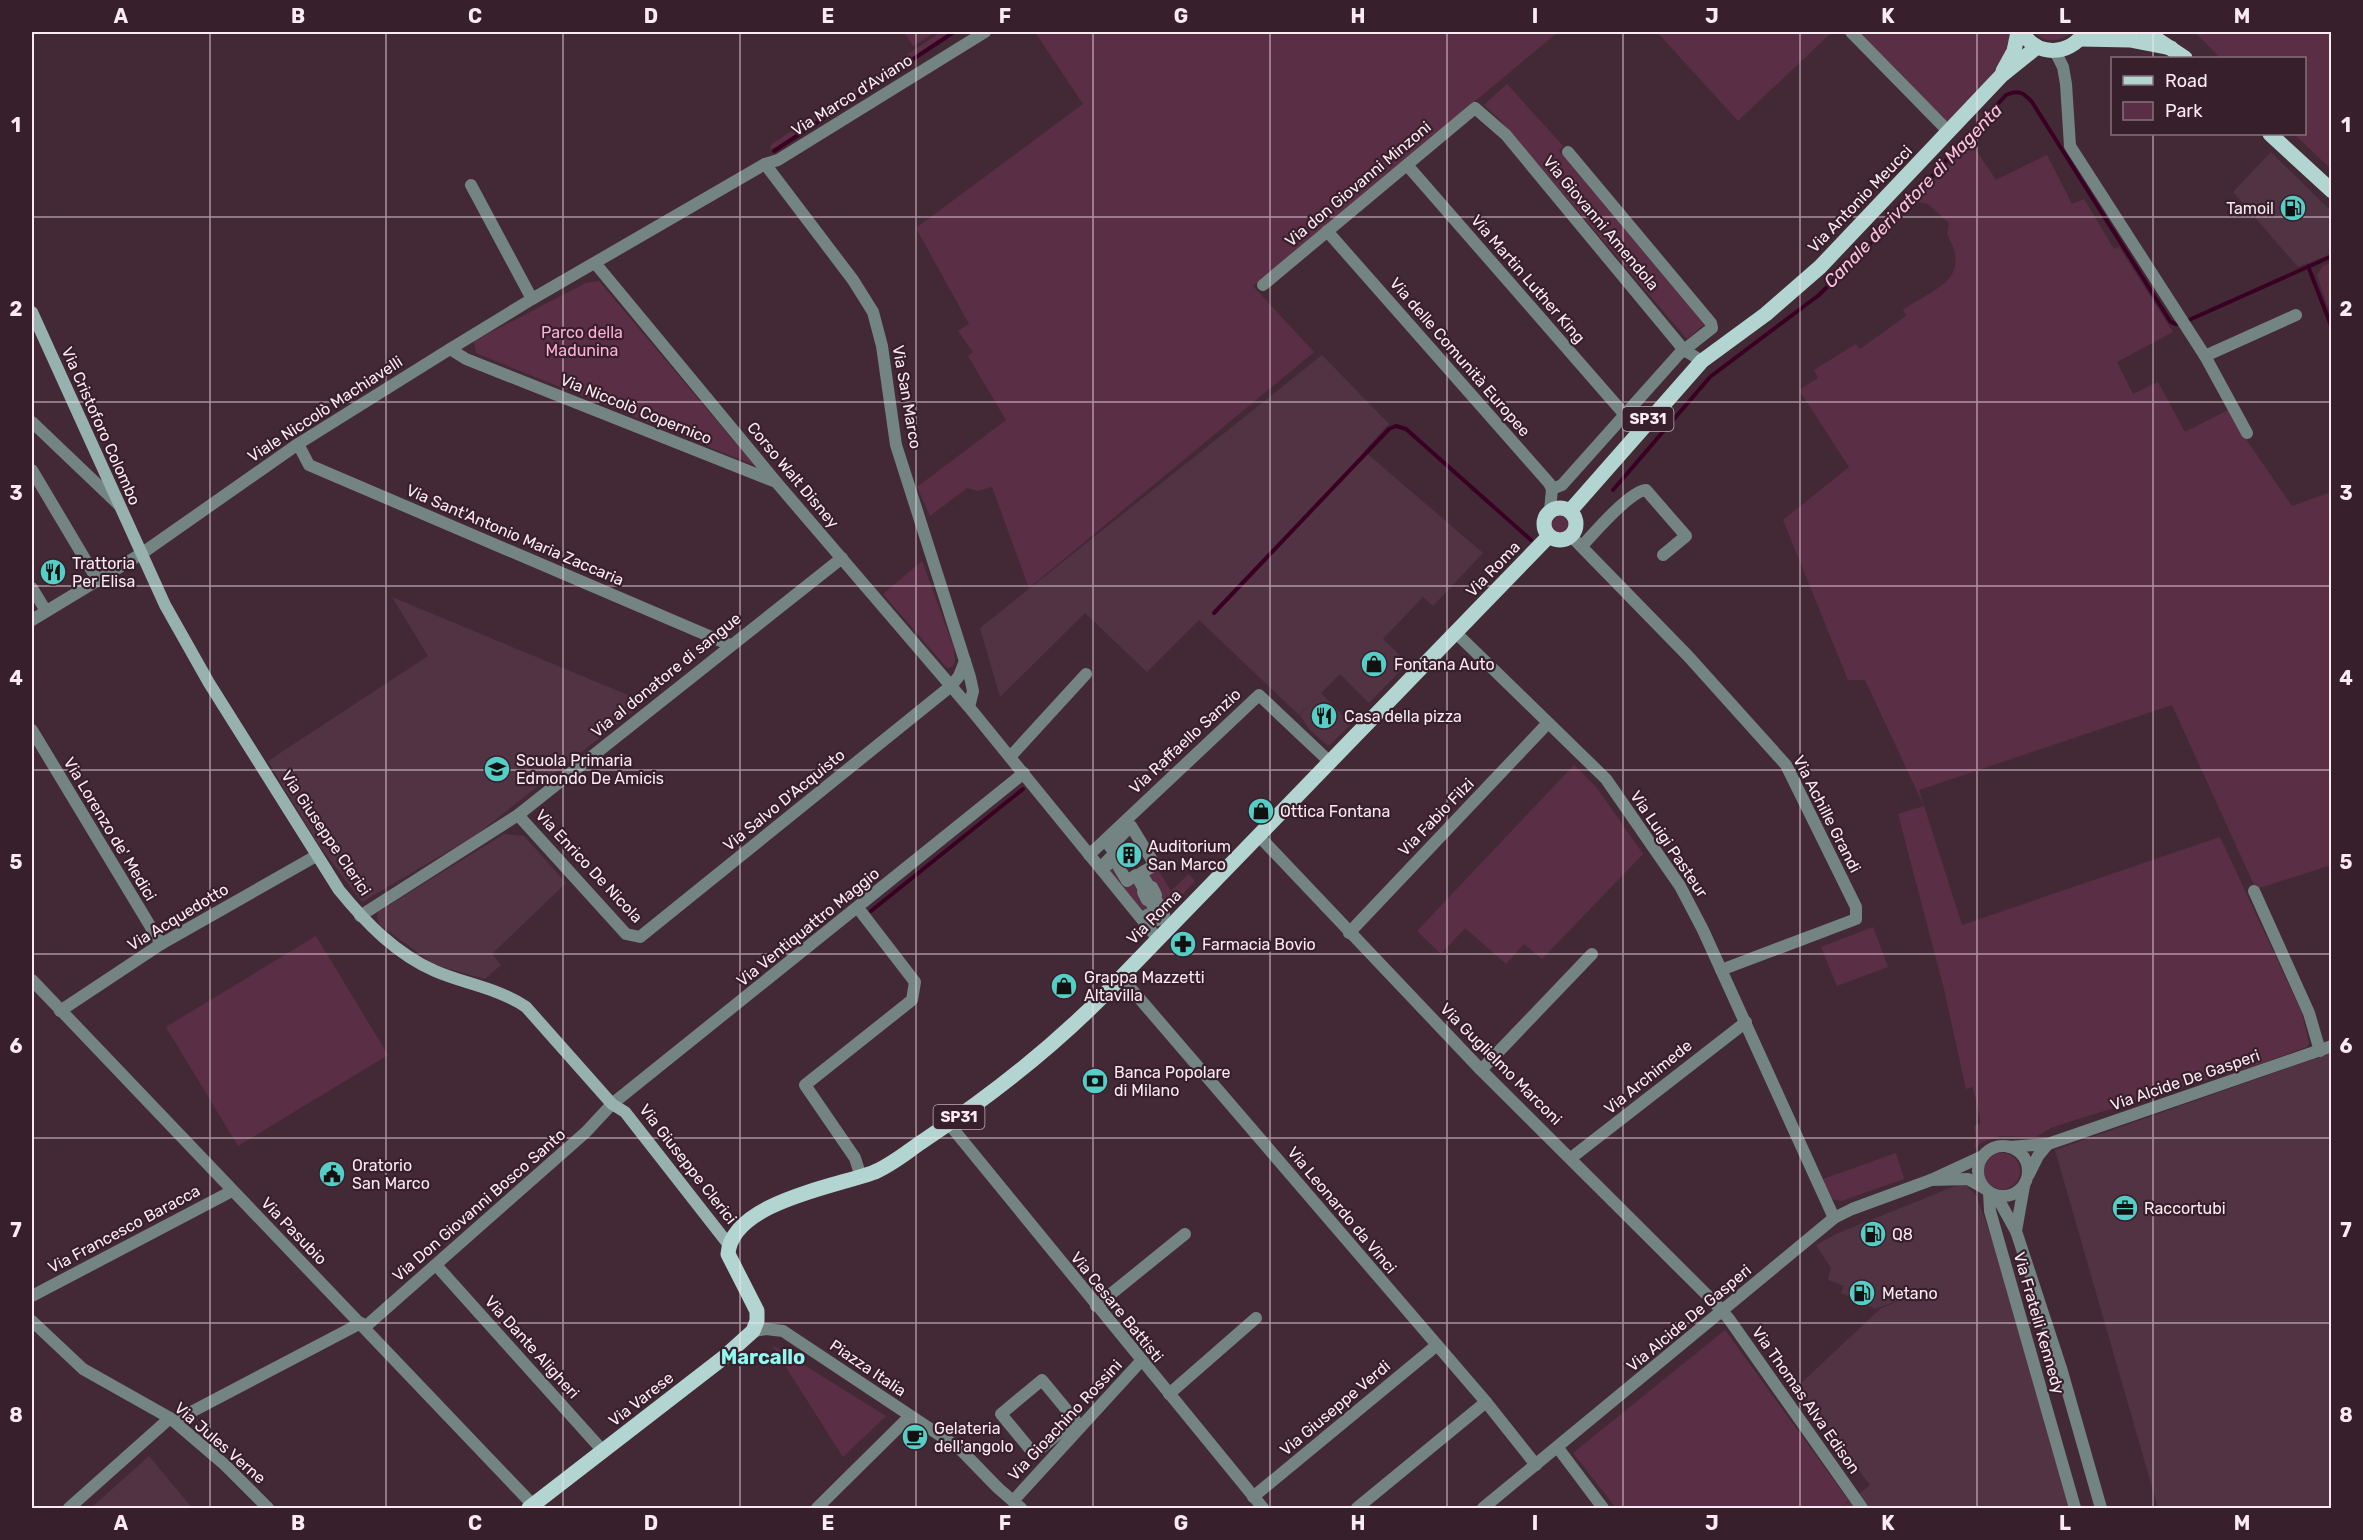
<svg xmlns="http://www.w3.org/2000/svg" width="2363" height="1540" viewBox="0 0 2363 1540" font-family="Rubik,sans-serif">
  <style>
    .built { fill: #523343 }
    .green { fill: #5a2f45 }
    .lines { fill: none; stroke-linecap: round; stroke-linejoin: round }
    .stream { stroke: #3a0024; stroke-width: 4 }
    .street { stroke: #738482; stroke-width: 12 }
    .secondary { stroke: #97b1af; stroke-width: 12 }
    .primary { stroke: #b2d5d1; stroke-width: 15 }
    .grid { fill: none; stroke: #fbeaf2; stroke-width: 1.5; stroke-opacity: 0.55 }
    .labels { text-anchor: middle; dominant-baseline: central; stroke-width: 4.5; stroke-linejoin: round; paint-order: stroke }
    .shield { fill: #381f2c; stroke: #c0adb7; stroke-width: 1.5 }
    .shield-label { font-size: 15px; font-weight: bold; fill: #fbeaf2 }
    .street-label { font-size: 16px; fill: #fbeaf2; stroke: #381f2c }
    .poi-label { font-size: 16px; fill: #fbeaf2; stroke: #381f2c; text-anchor: start }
    .park-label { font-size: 16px; fill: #ffb0d7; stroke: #381f2c }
    .water-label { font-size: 18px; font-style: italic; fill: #fdc1de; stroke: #381f2c }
    .quarter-label { font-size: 20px; font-weight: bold; fill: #8ffaf2; stroke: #381f2c }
    .neatline { fill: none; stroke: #fbeaf2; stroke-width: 2 }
    .grid-label { font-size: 20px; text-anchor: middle; font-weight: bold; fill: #fbeaf2 }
  </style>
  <rect width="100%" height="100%" fill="#432936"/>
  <g class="built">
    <polygon points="2271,152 2331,211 2331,254 2298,267 2233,192"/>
    <polygon points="1322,355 1389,424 1364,451 1483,553 1433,606 1423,597 1383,639 1408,663 1369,703 1340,674 1321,693 1351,724 1330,745 1327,745 1310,730 1300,715 1320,695 1299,715 1199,620 1147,672 1085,613 1000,697 980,628"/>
    <polygon points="392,597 645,702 476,835 362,902 318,844 268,761 428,656"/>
    <polygon points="504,834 524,836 566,883 492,954 501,965 485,979 435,965 380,925 377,917 378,912"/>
    <polygon points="2331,1053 2331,1508 2158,1508 2055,1150"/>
    <polygon points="1960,1184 1967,1186 1976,1195 2000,1261 2072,1508 1841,1508 1870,1485 1797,1387 1880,1309 1900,1300 1875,1309 1841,1293 1844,1286 1828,1280 1831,1268 1816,1245 1836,1234"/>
    <polygon points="149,1456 192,1508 91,1508"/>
  </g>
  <g class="green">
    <polygon points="904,32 936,32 913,46"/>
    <polygon points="941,32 952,32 780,146 769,149 772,144"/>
    <polygon points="1035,32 1558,32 1253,286 1314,352 1029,588 992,487 977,491 967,488 930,516 917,487 1006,420 968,356 973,352 958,331 969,324 916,228 1083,104"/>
    <polygon points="1657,32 1832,32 1738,121"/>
    <polygon points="1857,32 2008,32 2011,37 2005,63 1947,123"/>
    <path d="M2033 32H2072C2060 43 2045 43 2033 32Z"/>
    <polygon points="2195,32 2331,32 2331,169 2294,134 2304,134 2304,58 2220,58"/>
    <polygon points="1507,84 1563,146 1559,151 1705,324 1687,339 1502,122 1484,105"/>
    <path d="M1971 143 1996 180 2047 155 2072 204 2084 199 2114 249 2119 247 2173 332 2117 362 2133 394 2158 382 2185 432 2230 409 2245 438 2292 506 2331 492V865L2256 889 2172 705 1919 790 1962 925 2220 837 2302 1013 2309 1043 2307 1047 2259 1064 2078 1119 2051 1128 2036 1137 2000 1136 1982 1142 1974 1149 1976 1139 1974 1126 1981 1123 1973 1087 1966 1089 1944 989 1898 814 1924 806 1865 680H1848L1783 520 1849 467 1799 390 1818 378 1814 370 1856 344 1860 349 1906 316 1903 310C1935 288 1973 280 1947 234L1949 223 1928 204 1913 201Z"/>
    <polygon points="2331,263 2332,263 2331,316 2317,275 2323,266"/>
    <polygon points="599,281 754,465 476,353 474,341 586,283"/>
    <circle cx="1559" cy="524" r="10"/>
    <polygon points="922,561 954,648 955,662 952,667 947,668 883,594"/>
    <polygon points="1574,765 1597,788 1643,854 1542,959 1524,944 1506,964 1465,928 1441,954 1417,931"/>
    <polygon points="1114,859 1126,881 1136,875 1149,899 1147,915 1106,866"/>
    <polygon points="1155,865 1171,891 1189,874 1195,881 1164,914 1141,873"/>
    <polygon points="1873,927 1888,967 1837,986 1821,947"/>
    <polygon points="316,936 388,1055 238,1146 166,1027"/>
    <circle cx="2002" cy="1171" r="18"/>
    <polygon points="1896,1153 1904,1179 1841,1201 1832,1199 1823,1179"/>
    <polygon points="1725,1330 1849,1501 1840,1508 1616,1508 1573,1453"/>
    <polygon points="772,1345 886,1416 843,1457"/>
  </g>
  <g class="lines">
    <g class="stream">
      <polyline points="774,151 954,32"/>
      <polyline points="2308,266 2332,328"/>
      <path d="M1613 490 1710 377 1819 295 1867 247 2006 95C2018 89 2024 93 2032 102L2170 321 2175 324H2180L2332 256"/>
      <polyline points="1214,613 1389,429 1396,426 1406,429 1531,540"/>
      <polyline points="871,911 1023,789"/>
    </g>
    <g class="street">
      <polyline points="1851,32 1949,132"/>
      <polyline points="2055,51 2063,67 2066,84 2070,146 2205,356 2247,433"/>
      <polyline points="765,164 853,280 873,312 882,346 896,445 970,677 973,691 969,707"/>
      <polyline points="1407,165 1625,415"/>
      <polyline points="471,185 532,299"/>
      <polyline points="1327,231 1549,483 1552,489 1550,511"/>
      <polyline points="595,263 777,483 969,707 1158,939"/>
      <polyline points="1263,285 1475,108 1506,135 1684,350 1702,361"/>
      <polyline points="450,349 466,359 776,482"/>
      <polyline points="2205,356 2296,315"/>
      <polyline points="32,422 119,505"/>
      <polyline points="298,444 309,465 730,645"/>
      <polyline points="32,470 98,581"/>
      <polyline points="1552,489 1562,485 1679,354 1712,328 1711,323 1568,152"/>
      <polyline points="1571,536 1688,656 1786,765 1856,907 1856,919 1721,970"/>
      <path d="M1582 546C1594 533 1630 491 1646 490L1686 536 1663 555"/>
      <polyline points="32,588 46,611"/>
      <polyline points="32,620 141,554 298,444 450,349 532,299 765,164 778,160 985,32"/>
      <polyline points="1456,633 1606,779 1680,886 1703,930 1834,1218"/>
      <polyline points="32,730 161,944"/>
      <polyline points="1010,757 1086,674"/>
      <polyline points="518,815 626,934 640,937 951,686 959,676 965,661"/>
      <polygon points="1131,826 1155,865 1141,873 1150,888 1152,887 1156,895 1154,896 1164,914 1158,920 1151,920 1147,915 1154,912 1154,908 1149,899 1147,900 1143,892 1145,891 1136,875 1127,881 1114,859 1106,866 1104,864 1115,853 1110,847"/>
      <polyline points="1259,836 1481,1070 1714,1302 1729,1319 1862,1508"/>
      <polyline points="1089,855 1259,695 1331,763"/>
      <polyline points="2254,891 2309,1013 2320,1051"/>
      <polyline points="858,908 915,982 912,1000 805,1085 855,1158 861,1177"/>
      <polyline points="360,916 518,815 842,558"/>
      <polyline points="1349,933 1548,723"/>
      <polyline points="1121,977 1486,1402 1536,1465"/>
      <polyline points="32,980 533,1505"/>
      <polyline points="60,1011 161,944 316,856"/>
      <polyline points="1481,1070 1592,954"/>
      <polyline points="949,1124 1263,1508"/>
      <polyline points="2048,1144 2332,1046"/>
      <circle cx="2003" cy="1171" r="25"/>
      <polyline points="2009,1147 2048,1144 2038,1156 2029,1174"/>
      <polyline points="1983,1156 1931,1180 1968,1179 1984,1188"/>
      <polyline points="1571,1158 1746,1022"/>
      <polyline points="1989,1192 1990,1211 2075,1508"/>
      <polyline points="1990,1193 2001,1204 2016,1231 2024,1186"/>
      <polyline points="2016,1231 2061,1368 2101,1508"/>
      <polyline points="436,1265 603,1451"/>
      <polyline points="32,1296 232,1191"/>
      <polyline points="1096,1306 1185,1234"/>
      <polyline points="32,1321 83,1369 170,1418 225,1465 268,1508"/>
      <polyline points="365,1327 586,1132 612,1104 1024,773"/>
      <polyline points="753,1331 766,1329 783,1331 959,1448 998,1488 1021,1508"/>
      <polygon points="1042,1380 1075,1420 1034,1454 1001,1414"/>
      <polyline points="1169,1394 1256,1318"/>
      <polyline points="174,1421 361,1323"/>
      <polyline points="1558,1448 1603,1508"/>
      <polyline points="1253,1497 1437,1345"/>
      <polyline points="1013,1501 1141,1361"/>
      <polyline points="69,1508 170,1418"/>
      <polyline points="817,1508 910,1416"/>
      <polyline points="1357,1508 1486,1402"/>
      <polyline points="1483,1508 1834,1218 1852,1209 1931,1180"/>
    </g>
    <path class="secondary" d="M32 312 165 605 209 683 339 890C366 923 396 954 435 971 465 984 498 988 526 1007L612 1104 625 1112 729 1245"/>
    <g class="primary">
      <path d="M2022 32C2037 57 2069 56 2085 32"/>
      <polyline points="2146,32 2185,58"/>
      <polyline points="2080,39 2130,40 2171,48"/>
      <polyline points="2003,71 2014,51 2018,32"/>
      <polyline points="2270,134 2332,191"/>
      <circle cx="1560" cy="524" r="16"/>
      <polyline points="1570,511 1702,361 1766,314 1820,267 2001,76 2037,47"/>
      <path d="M529 1508 723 1358 753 1331 757 1321V1311L728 1254C732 1203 833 1187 872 1173 891 1166 909 1150 926 1139 989 1097 1047 1052 1101 998L1549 536"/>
    </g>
  </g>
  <path class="grid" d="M210 32V1508M386 32V1508M563 32V1508M740 32V1508M916 32V1508M1093 32V1508M1270 32V1508M1447 32V1508M1623 32V1508M1800 32V1508M1977 32V1508M2153 32V58M2153 134V1508M32 217H2332M32 402H2332M32 586H2332M32 770H2332M32 954H2332M32 1138H2332M32 1323H2332"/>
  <defs>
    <symbol id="fuel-disc" viewBox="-11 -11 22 22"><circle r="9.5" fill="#55cec6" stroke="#381f2c"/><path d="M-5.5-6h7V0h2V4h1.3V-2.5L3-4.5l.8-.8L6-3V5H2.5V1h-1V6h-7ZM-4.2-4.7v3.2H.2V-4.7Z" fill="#111"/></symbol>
    <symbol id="restaurant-disc" viewBox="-11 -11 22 22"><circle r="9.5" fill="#55cec6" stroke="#381f2c"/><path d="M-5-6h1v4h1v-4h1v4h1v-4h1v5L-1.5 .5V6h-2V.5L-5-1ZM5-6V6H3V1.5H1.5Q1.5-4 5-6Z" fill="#111"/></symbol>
    <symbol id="shop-disc" viewBox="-11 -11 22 22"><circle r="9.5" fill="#55cec6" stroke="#381f2c"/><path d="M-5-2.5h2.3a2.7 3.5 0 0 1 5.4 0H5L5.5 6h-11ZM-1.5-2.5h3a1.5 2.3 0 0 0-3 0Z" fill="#111"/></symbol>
    <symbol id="school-disc" viewBox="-11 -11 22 22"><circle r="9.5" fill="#55cec6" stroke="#381f2c"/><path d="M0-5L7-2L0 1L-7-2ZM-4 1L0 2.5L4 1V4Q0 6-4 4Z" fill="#111"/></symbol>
    <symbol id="building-disc" viewBox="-11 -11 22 22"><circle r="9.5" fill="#55cec6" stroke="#381f2c"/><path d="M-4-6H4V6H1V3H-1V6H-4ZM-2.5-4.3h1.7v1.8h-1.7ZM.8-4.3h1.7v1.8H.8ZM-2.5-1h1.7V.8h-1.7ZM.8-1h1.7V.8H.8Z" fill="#111"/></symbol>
    <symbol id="pharmacy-disc" viewBox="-11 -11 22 22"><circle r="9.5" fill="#55cec6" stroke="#381f2c"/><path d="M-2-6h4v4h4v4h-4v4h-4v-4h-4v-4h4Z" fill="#111"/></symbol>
    <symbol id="bank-disc" viewBox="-11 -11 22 22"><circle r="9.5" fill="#55cec6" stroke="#381f2c"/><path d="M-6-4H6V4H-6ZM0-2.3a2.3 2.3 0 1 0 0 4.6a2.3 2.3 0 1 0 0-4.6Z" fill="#111"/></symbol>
    <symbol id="civic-disc" viewBox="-11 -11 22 22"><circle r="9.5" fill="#55cec6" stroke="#381f2c"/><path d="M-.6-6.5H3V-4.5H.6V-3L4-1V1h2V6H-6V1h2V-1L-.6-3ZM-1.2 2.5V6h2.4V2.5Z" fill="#111"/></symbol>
    <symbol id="office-disc" viewBox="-11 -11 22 22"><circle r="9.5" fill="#55cec6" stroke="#381f2c"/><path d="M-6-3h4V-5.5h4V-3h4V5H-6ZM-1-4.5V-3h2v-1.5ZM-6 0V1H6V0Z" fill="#111"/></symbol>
    <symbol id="cafe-disc" viewBox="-11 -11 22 22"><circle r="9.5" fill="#55cec6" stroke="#381f2c"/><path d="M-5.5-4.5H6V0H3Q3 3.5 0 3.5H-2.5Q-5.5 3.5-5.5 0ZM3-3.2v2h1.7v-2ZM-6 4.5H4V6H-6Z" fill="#111"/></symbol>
  </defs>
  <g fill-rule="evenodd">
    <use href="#fuel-disc" x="2278" y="193" width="30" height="30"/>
    <use href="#restaurant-disc" x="38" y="557" width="30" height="30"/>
    <use href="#shop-disc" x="1359" y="649" width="30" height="30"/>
    <use href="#restaurant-disc" x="1309" y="701" width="30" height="30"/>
    <use href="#school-disc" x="482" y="754" width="30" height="30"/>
    <use href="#shop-disc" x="1246" y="796" width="30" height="30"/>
    <use href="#building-disc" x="1114" y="840" width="30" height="30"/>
    <use href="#pharmacy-disc" x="1168" y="929" width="30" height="30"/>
    <use href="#shop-disc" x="1049" y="971" width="30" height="30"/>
    <use href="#bank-disc" x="1080" y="1066" width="30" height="30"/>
    <use href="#civic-disc" x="317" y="1159" width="30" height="30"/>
    <use href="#office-disc" x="2110" y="1193" width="30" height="30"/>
    <use href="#fuel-disc" x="1858" y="1219" width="30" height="30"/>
    <use href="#fuel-disc" x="1847" y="1278" width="30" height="30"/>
    <use href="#cafe-disc" x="900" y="1422" width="30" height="30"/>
  </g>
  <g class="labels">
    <g class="shield">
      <rect x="1622.5" y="407" width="51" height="24" rx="4.5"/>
      <rect x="933.5" y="1105" width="51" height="24" rx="4.5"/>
    </g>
    <g class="shield-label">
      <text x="1648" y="419">SP31</text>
      <text x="959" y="1117">SP31</text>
    </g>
    <g class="street-label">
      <text transform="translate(852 95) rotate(-32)">Via Marco d'Aviano</text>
      <text transform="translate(1358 184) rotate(-40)">Via don Giovanni Minzoni</text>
      <text transform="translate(1860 199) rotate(-46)">Via Antonio Meucci</text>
      <text transform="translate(1601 223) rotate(50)">Via Giovanni Amendola</text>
      <text transform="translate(1528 279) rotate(49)">Via Martin Luther King</text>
      <text transform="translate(1460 357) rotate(49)">Via delle Comunità Europee</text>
      <text transform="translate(907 397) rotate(80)">Via San Marco</text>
      <text transform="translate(325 409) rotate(-33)">Viale Niccolò Machiavelli</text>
      <text transform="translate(636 409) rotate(22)">Via Niccolò Copernico</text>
      <text transform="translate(101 426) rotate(66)">Via Cristoforo Colombo</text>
      <text transform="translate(793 475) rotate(50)">Corso Walt Disney</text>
      <text transform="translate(515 535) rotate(23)">Via Sant'Antonio Maria Zaccaria</text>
      <text transform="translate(1493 569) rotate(-46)">Via Roma</text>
      <text transform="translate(666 675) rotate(-39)">Via al donatore di sangue</text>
      <text transform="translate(1185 741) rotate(-43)">Via Raffaello Sanzio</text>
      <text transform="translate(784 800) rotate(-39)">Via Salvo D'Acquisto</text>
      <text transform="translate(1827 814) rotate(63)">Via Achille Grandi</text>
      <text transform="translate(1436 817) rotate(-46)">Via Fabio Filzi</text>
      <text transform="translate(110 829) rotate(59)">Via Lorenzo de' Medici</text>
      <text transform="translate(326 833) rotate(56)">Via Giuseppe Clerici</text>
      <text transform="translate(1669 844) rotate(56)">Via Luigi Pasteur</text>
      <text transform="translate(589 866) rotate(47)">Via Enrico De Nicola</text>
      <text transform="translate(178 917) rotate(-31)">Via Acquedotto</text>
      <text transform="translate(1154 917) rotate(-45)">Via Roma</text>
      <text transform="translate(808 927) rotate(-39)">Via Ventiquattro Maggio</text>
      <text transform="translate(1501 1064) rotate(45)">Via Guglielmo Marconi</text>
      <text transform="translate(1648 1077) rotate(-39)">Via Archimede</text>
      <text transform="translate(2185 1080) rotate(-19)">Via Alcide De Gasperi</text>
      <text transform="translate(688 1164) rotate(52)">Via Giuseppe Clerici</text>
      <text transform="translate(479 1205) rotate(-41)">Via Don Giovanni Bosco Santo</text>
      <text transform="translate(1342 1210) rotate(50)">Via Leonardo da Vinci</text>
      <text transform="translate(124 1229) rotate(-28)">Via Francesco Baracca</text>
      <text transform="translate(294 1231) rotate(46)">Via Pasubio</text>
      <text transform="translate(1117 1307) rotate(51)">Via Cesare Battisti</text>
      <text transform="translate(1689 1318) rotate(-40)">Via Alcide De Gasperi</text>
      <text transform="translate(2039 1323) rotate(74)">Via Fratelli Kennedy</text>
      <text transform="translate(532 1347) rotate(48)">Via Dante Aligheri</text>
      <text transform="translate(868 1368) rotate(34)">Piazza Italia</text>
      <text transform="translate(641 1399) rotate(-38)">Via Varese</text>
      <text transform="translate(1806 1400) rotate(55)">Via Thomas Alva Edison</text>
      <text transform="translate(1335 1408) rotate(-40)">Via Giuseppe Verdi</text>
      <text transform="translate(1065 1420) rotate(-47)">Via Gioachino Rossini</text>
      <text transform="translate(220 1443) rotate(41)">Via Jules Verne</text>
    </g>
    <g class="poi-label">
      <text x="2274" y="208" text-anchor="end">Tamoil</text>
      <text x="72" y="563">Trattoria<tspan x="72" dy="18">Per Elisa</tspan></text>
      <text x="1394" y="664">Fontana Auto</text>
      <text x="1344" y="716">Casa della pizza</text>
      <text x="516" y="760">Scuola Primaria<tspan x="516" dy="18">Edmondo De Amicis</tspan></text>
      <text x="1280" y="811">Ottica Fontana</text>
      <text x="1148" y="846">Auditorium<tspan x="1148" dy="18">San Marco</tspan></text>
      <text x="1202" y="944">Farmacia Bovio</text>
      <text x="1084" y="977">Grappa Mazzetti<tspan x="1084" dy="18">Altavilla</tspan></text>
      <text x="1114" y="1072">Banca Popolare<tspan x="1114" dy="18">di Milano</tspan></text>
      <text x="352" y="1165">Oratorio<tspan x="352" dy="18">San Marco</tspan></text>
      <text x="2144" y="1208">Raccortubi</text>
      <text x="1892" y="1234">Q8</text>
      <text x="1882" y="1293">Metano</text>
      <text x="934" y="1428">Gelateria<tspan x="934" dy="18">dell'angolo</tspan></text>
    </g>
    <g class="park-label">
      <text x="582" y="332">Parco della<tspan x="582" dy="18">Madunina</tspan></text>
    </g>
    <g class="water-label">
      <text transform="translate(1913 196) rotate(-46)">Canale derivatore di Magenta</text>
    </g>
    <g class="quarter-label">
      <text x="763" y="1357">Marcallo</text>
    </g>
  </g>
  <rect width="2363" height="1540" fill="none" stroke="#381f2c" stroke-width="66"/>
  <rect x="2111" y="57" width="195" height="78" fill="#381f2c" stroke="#86707b" stroke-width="1.5"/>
  <rect x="2123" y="76" width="30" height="9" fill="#b2d5d1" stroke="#86707b" stroke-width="1.5"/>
  <text x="2165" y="87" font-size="18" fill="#fbeaf2">Road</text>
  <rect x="2123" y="102" width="30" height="18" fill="#5a2f45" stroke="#86707b" stroke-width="1.5"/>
  <text x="2165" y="117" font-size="18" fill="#fbeaf2">Park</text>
  <rect x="33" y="33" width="2297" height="1474" class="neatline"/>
  <g class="grid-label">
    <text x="121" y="23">A</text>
    <text x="298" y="23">B</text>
    <text x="475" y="23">C</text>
    <text x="651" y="23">D</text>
    <text x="828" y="23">E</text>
    <text x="1005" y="23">F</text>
    <text x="1181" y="23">G</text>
    <text x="1358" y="23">H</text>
    <text x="1535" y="23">I</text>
    <text x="1712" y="23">J</text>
    <text x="1888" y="23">K</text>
    <text x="2065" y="23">L</text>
    <text x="2242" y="23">M</text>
    <text x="16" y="132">1</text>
    <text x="2346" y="132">1</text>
    <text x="16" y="316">2</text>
    <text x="2346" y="316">2</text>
    <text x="16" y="500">3</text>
    <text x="2346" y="500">3</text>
    <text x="16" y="685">4</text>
    <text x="2346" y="685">4</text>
    <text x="16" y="869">5</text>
    <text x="2346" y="869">5</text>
    <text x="16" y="1053">6</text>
    <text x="2346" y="1053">6</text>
    <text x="16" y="1237">7</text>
    <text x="2346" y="1237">7</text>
    <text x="16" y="1422">8</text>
    <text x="2346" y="1422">8</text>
    <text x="121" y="1530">A</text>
    <text x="298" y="1530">B</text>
    <text x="475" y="1530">C</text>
    <text x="651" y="1530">D</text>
    <text x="828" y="1530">E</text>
    <text x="1005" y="1530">F</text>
    <text x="1181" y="1530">G</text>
    <text x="1358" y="1530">H</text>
    <text x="1535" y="1530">I</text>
    <text x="1712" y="1530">J</text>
    <text x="1888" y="1530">K</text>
    <text x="2065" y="1530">L</text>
    <text x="2242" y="1530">M</text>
  </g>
</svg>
